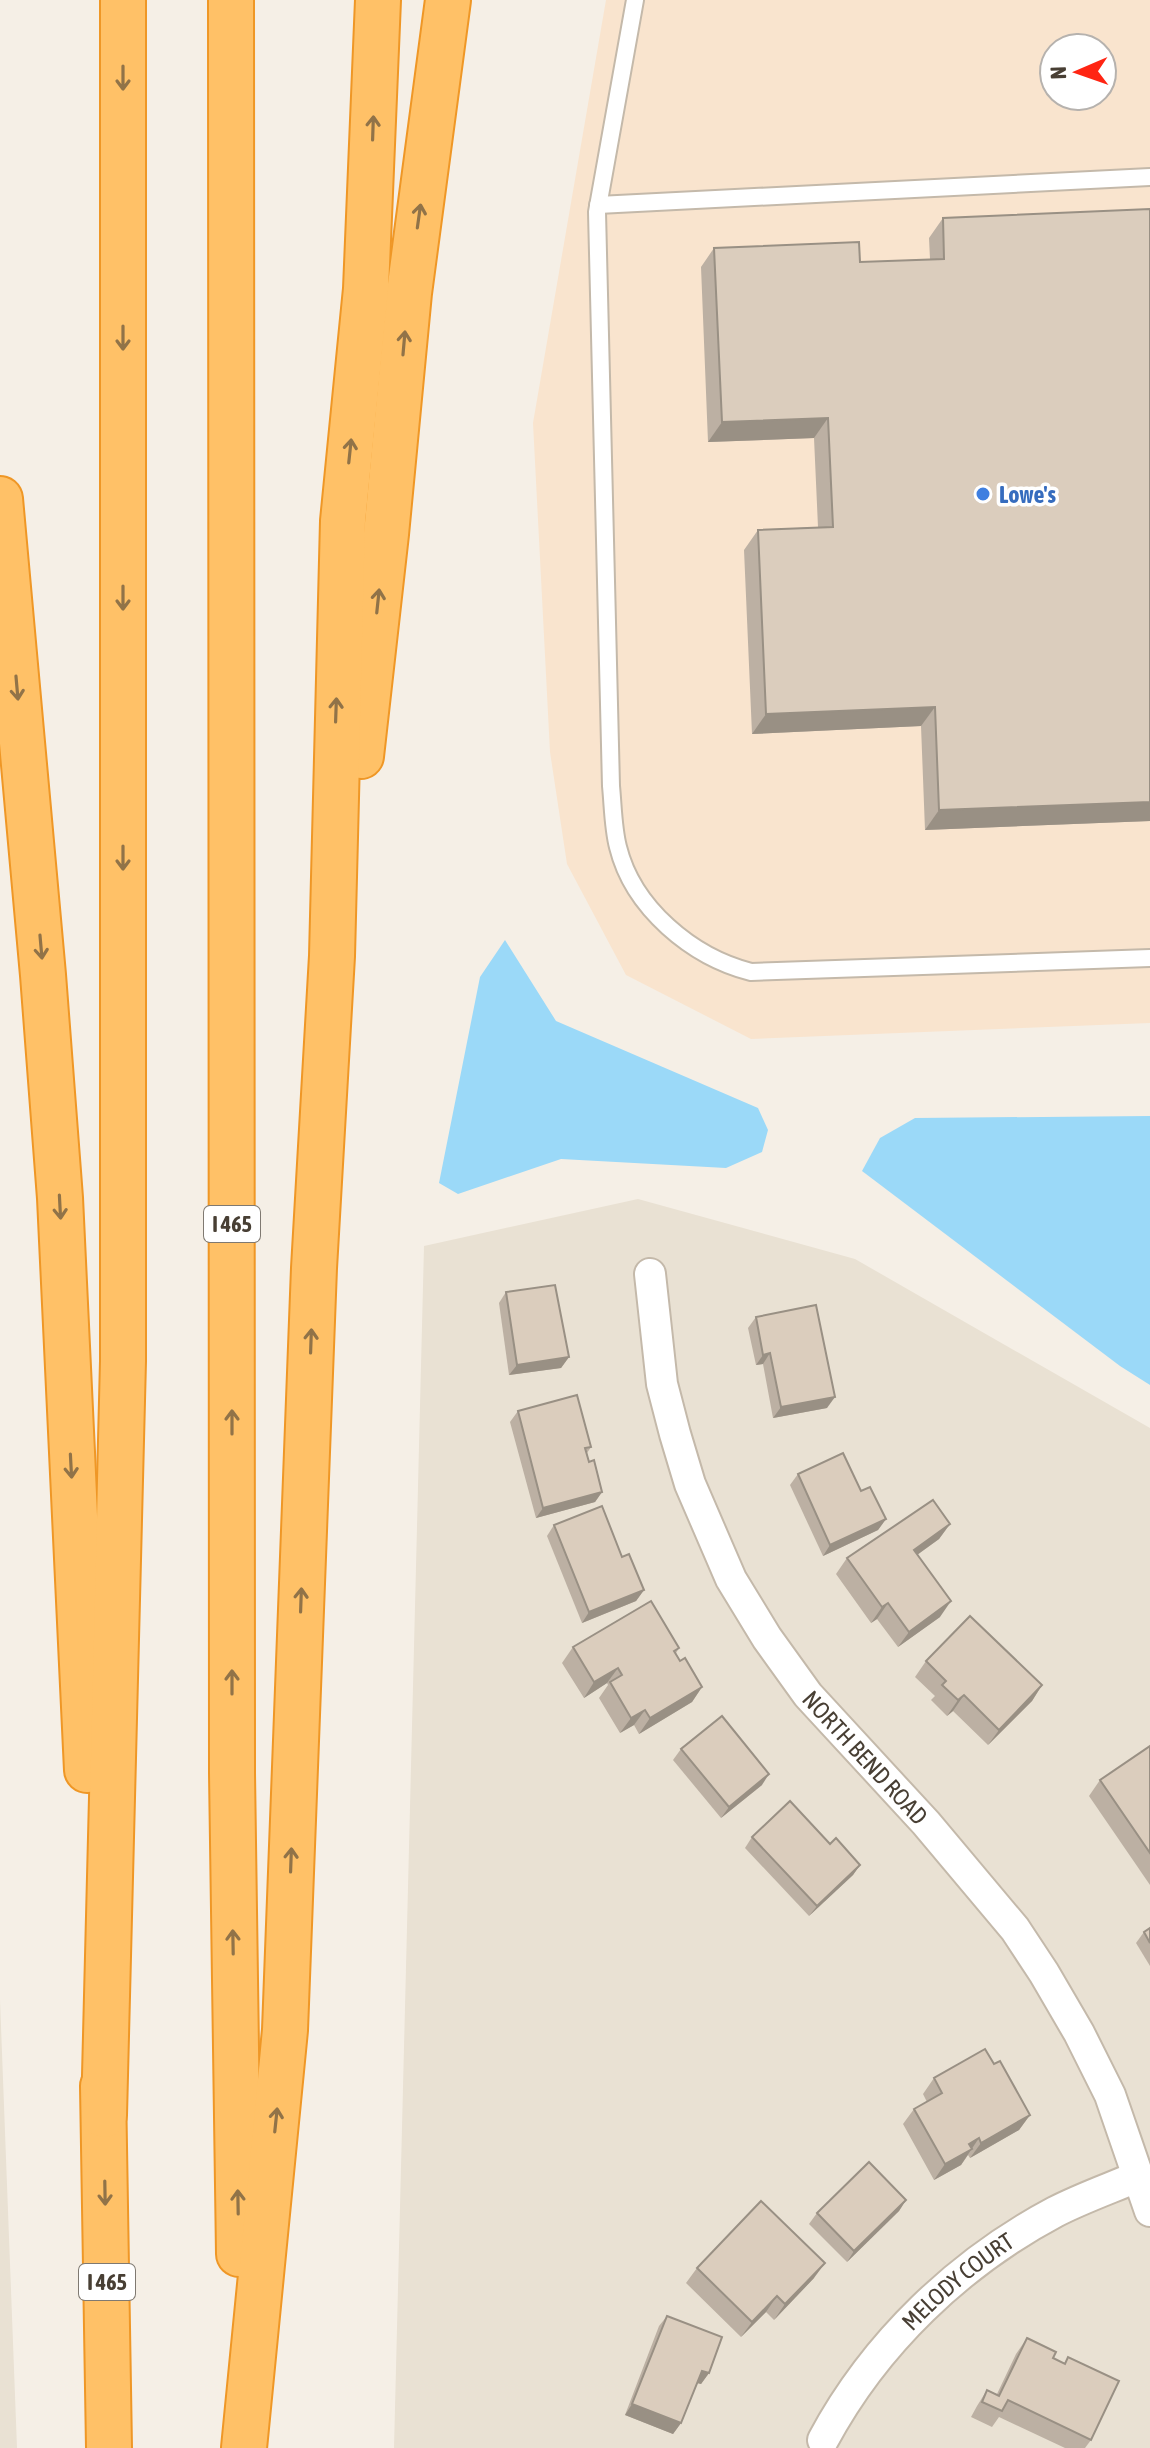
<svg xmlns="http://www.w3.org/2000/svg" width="1150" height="2448" viewBox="0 0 1150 2448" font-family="'Asap Condensed',sans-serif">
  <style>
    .residential { fill: #e9e1d3 }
    .commercial { fill: #f9e4ce; fill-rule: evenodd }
    .water { fill: #9bd9f8 }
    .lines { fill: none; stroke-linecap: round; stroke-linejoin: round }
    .lane-casing { stroke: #c4b9aa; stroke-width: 20 }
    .street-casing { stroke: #c4b9aa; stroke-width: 34 }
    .highway-casing { stroke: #ef9726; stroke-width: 48 }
    .lane { stroke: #fff; stroke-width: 16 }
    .street { stroke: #fff; stroke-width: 30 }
    .highway { stroke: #ffc167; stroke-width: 44 }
    .wall { fill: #bcb0a3 }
    .shaded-wall { fill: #999084 }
    .building { fill: #dbcdbd; stroke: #999084; stroke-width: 2 }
    .oneway { stroke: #917348 }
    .shop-dot { fill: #3f7fe0; stroke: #fff; stroke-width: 3 }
    .labels { text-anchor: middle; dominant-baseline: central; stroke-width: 7; stroke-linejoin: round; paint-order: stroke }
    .shield { fill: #fff; stroke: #7f7971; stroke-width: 2 }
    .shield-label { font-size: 22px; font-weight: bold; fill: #483f34 }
    .shop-label { font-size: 24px; font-weight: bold; fill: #366cbe; stroke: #fff; text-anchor: start }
    .street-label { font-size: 24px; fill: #483f34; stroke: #fff }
  </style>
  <rect width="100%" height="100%" fill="#f5efe6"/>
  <g class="residential">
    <polygon points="638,1199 855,1259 1150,1428 1150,2448 394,2448 424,1246"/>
    <polygon points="0,2000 17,2448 0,2448"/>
  </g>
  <path class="commercial" d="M606 0H1150V1023L751 1039 626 975 567 864 550 752 533 423ZM1054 48H1102V96H1054Z"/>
  <g class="water">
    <polygon points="505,940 556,1021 758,1108 768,1130 762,1152 726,1168 561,1159 458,1194 439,1183 480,977"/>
    <polygon points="1150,1116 1150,1385 1120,1366 862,1171 880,1138 915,1118"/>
  </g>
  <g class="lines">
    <defs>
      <g id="lane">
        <path d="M635 0 597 212 611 786C613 806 613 828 618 847 633 908 692 957 751 972L1150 958"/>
        <polyline points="598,205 1150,177"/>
      </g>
      <g id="street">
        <path id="s1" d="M650 1274 662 1384 675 1434 690 1484 731 1579 767 1638 808 1695 926 1823 1015 1929 1044 1973 1079 2033 1110 2095 1150 2211"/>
        <path id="s2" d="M823 2440C875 2343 959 2263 1055 2212 1082 2198 1111 2188 1139 2176"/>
      </g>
      <g id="highway">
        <polyline points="231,0 232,1773 239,2254"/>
        <polyline points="0,499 43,975 60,1198 87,1770"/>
        <polyline points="361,756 386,534 409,293 448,0"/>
        <polyline points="103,2086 109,2448"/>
        <polyline points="104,2115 123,1361 123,0"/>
        <polyline points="244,2448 285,2030 314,1268 332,956 343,521 366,289 378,0"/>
      </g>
    </defs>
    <use href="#lane" class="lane-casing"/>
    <use href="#street" class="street-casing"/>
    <use href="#highway" class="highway-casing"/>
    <use href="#lane" class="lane"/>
    <use href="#street" class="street"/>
    <use href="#highway" class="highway"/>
  </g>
  <g class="wall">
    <polygon points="943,218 1150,821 925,830 921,726 752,734 744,550 758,530 818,527 814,438 708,442 701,267 714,248 860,262 930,259 929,238"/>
    <polygon points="506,1292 569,1357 561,1368 509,1375 499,1303"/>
    <polygon points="756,1317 827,1408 773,1418 763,1364 756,1365 748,1328"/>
    <polygon points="518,1411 591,1447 587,1453 589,1462 602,1492 595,1502 536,1518 510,1422"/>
    <polygon points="798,1474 861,1491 886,1519 878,1530 823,1556 790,1485"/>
    <polygon points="950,1524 939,1539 917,1555 940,1617 898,1647 877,1619 871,1623 836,1574 847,1558"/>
    <polygon points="554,1525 622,1557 644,1590 636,1601 582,1623 547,1536"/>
    <polygon points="573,1647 679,1648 676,1653 680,1661 702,1687 692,1702 639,1734 634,1725 620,1733 599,1698 608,1685 607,1683 584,1698 562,1663"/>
    <polygon points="926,1661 1042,1685 1032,1701 988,1745 953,1711 947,1716 931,1700 935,1696 915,1677"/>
    <polygon points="1150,1746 1150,1885 1089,1796 1100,1780"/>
    <polygon points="681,1749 762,1785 721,1818 673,1760"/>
    <polygon points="752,1837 830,1844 860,1865 853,1875 809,1916 745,1848"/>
    <polygon points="1150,1928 1150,1966 1136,1943 1144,1932"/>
    <polygon points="994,2064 1030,2115 1019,2130 970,2158 968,2155 961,2165 934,2180 903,2124 914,2109 927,2102 923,2094 934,2078"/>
    <polygon points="906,2200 899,2211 847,2262 809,2224 817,2213"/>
    <polygon points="697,2268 814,2278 774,2320 766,2312 741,2337 686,2283"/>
    <polygon points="667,2316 709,2373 701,2384 697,2383 681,2423 673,2434 625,2415 659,2326"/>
    <polygon points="1027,2338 1053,2358 1064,2364 1068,2357 1091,2440 1085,2448 1065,2448 999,2417 992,2427 971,2417 977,2406 987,2390 997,2394 1016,2354"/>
  </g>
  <g class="shaded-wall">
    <polygon points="828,418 814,438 708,442 722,422"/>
    <polygon points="935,707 921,726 752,734 766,714"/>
    <polygon points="1150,802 1150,821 925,830 939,810"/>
    <polygon points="770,1353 763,1364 756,1365 763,1355"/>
    <polygon points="569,1357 561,1368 509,1375 517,1365"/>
    <polygon points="835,1397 827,1408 773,1418 781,1407"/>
    <polygon points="602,1492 595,1502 536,1518 543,1508"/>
    <polygon points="886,1519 878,1530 823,1556 830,1545"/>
    <polygon points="950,1524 939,1539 903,1565 914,1550"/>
    <polygon points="644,1590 636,1601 582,1623 589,1612"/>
    <polygon points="951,1601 940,1617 898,1647 909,1632"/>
    <polygon points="888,1603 877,1619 871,1623 882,1607"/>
    <polygon points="618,1668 607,1683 584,1698 594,1682"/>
    <polygon points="1042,1685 1032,1701 988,1745 999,1730"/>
    <polygon points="702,1687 692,1702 639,1734 650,1718"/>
    <polygon points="964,1695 953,1711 947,1716 958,1700"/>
    <polygon points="645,1710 634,1725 620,1733 631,1718"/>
    <polygon points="769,1774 762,1785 721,1818 729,1807"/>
    <polygon points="860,1865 853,1875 809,1916 817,1906"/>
    <polygon points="1030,2115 1019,2130 970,2158 981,2143"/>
    <polygon points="979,2138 961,2165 934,2180 945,2164 969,2144"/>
    <polygon points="906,2200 899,2211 847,2262 854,2251"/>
    <polygon points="825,2263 814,2278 774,2320 785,2304"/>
    <polygon points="777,2296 766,2312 741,2337 752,2322"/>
    <polygon points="702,2371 709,2373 701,2384 694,2382"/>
    <polygon points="632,2404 681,2423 673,2434 625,2415"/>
  </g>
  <g class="building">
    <polygon points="1150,209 1150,802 939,810 935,707 766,714 758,530 833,527 828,418 722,422 714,248 859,242 860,262 944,259 943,218"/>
    <polygon points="555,1285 569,1357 517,1365 506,1292"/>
    <polygon points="816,1305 835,1397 781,1407 770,1353 763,1355 756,1317"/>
    <polygon points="577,1395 591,1447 585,1448 589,1462 594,1460 602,1492 543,1508 518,1411"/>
    <polygon points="843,1453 861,1491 870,1487 886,1519 830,1545 798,1474"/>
    <polygon points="933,1500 950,1524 914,1550 951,1601 909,1632 888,1603 882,1607 847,1558"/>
    <polygon points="602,1506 622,1557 629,1554 644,1590 589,1612 554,1525"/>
    <polygon points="651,1601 679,1648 674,1651 680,1661 685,1658 702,1687 650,1718 645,1710 631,1718 610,1682 622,1675 618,1668 594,1682 573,1647"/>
    <polygon points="970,1616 1042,1685 999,1730 964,1695 958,1700 942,1685 946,1681 926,1661"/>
    <polygon points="722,1716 769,1774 729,1807 681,1749"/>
    <polygon points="1150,1746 1150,1853 1100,1780"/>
    <polygon points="790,1801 830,1844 836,1838 860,1865 817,1906 752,1837"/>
    <polygon points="1150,1928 1150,1943 1144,1932"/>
    <polygon points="985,2049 994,2064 1000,2061 1030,2115 981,2143 979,2138 969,2144 972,2149 945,2164 914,2109 942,2093 934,2078"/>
    <polygon points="869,2162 906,2200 854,2251 817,2213"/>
    <polygon points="761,2201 825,2263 785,2304 777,2296 752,2322 697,2268"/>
    <polygon points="667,2316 722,2337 709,2373 702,2371 681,2423 632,2404"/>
    <polygon points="1027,2338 1056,2352 1053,2358 1065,2364 1068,2357 1119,2381 1091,2440 1008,2400 1002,2411 982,2402 987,2390 999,2396"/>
  </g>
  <defs><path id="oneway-shaft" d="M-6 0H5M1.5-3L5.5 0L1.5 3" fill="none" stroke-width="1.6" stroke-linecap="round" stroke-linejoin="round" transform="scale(2)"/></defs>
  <g class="oneway">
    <use href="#oneway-shaft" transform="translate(123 78) rotate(90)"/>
    <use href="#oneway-shaft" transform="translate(373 128) rotate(-88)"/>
    <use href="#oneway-shaft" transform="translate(419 216) rotate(-82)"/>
    <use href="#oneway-shaft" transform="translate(123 338) rotate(90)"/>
    <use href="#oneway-shaft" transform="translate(404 343) rotate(-85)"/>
    <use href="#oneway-shaft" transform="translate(350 451) rotate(-84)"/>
    <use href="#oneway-shaft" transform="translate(123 598) rotate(90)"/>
    <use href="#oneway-shaft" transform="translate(378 601) rotate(-84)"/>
    <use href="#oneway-shaft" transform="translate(17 688) rotate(85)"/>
    <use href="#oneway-shaft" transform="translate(336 710) rotate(-88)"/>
    <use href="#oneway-shaft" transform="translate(123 858) rotate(90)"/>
    <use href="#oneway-shaft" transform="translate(41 947) rotate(85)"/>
    <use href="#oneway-shaft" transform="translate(60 1207) rotate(87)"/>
    <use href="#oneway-shaft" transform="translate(311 1341) rotate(-88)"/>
    <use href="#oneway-shaft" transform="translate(232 1422) rotate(-90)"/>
    <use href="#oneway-shaft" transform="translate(71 1466) rotate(87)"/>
    <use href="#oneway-shaft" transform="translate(301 1600) rotate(-88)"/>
    <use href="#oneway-shaft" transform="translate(232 1682) rotate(-90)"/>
    <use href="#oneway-shaft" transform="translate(291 1860) rotate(-88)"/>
    <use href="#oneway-shaft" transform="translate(233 1942) rotate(-91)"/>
    <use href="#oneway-shaft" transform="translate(276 2120) rotate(-84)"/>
    <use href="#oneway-shaft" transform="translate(105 2193) rotate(89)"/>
    <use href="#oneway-shaft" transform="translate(238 2202) rotate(-91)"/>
  </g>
  <circle class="shop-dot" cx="983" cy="494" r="8"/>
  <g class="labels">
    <g class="shield">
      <rect x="204" y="1206" width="56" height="36" rx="6"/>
      <rect x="79" y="2264" width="56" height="36" rx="6"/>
    </g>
    <g class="shield-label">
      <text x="232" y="1224">I 465</text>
      <text x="107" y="2282">I 465</text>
    </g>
    <g class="shop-label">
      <text x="999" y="494">Lowe's</text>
    </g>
    <g class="street-label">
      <text stroke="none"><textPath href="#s1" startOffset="542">NORTH BEND ROAD</textPath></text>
      <text stroke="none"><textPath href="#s2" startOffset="210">MELODY COURT</textPath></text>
    </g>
  </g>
  <g transform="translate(1078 72) rotate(268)"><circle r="38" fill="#ffffff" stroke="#b6b2ae" stroke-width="2"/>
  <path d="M0-6L14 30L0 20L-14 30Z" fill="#ff2513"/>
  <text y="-12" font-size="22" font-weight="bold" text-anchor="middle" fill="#483f34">N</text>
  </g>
</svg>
